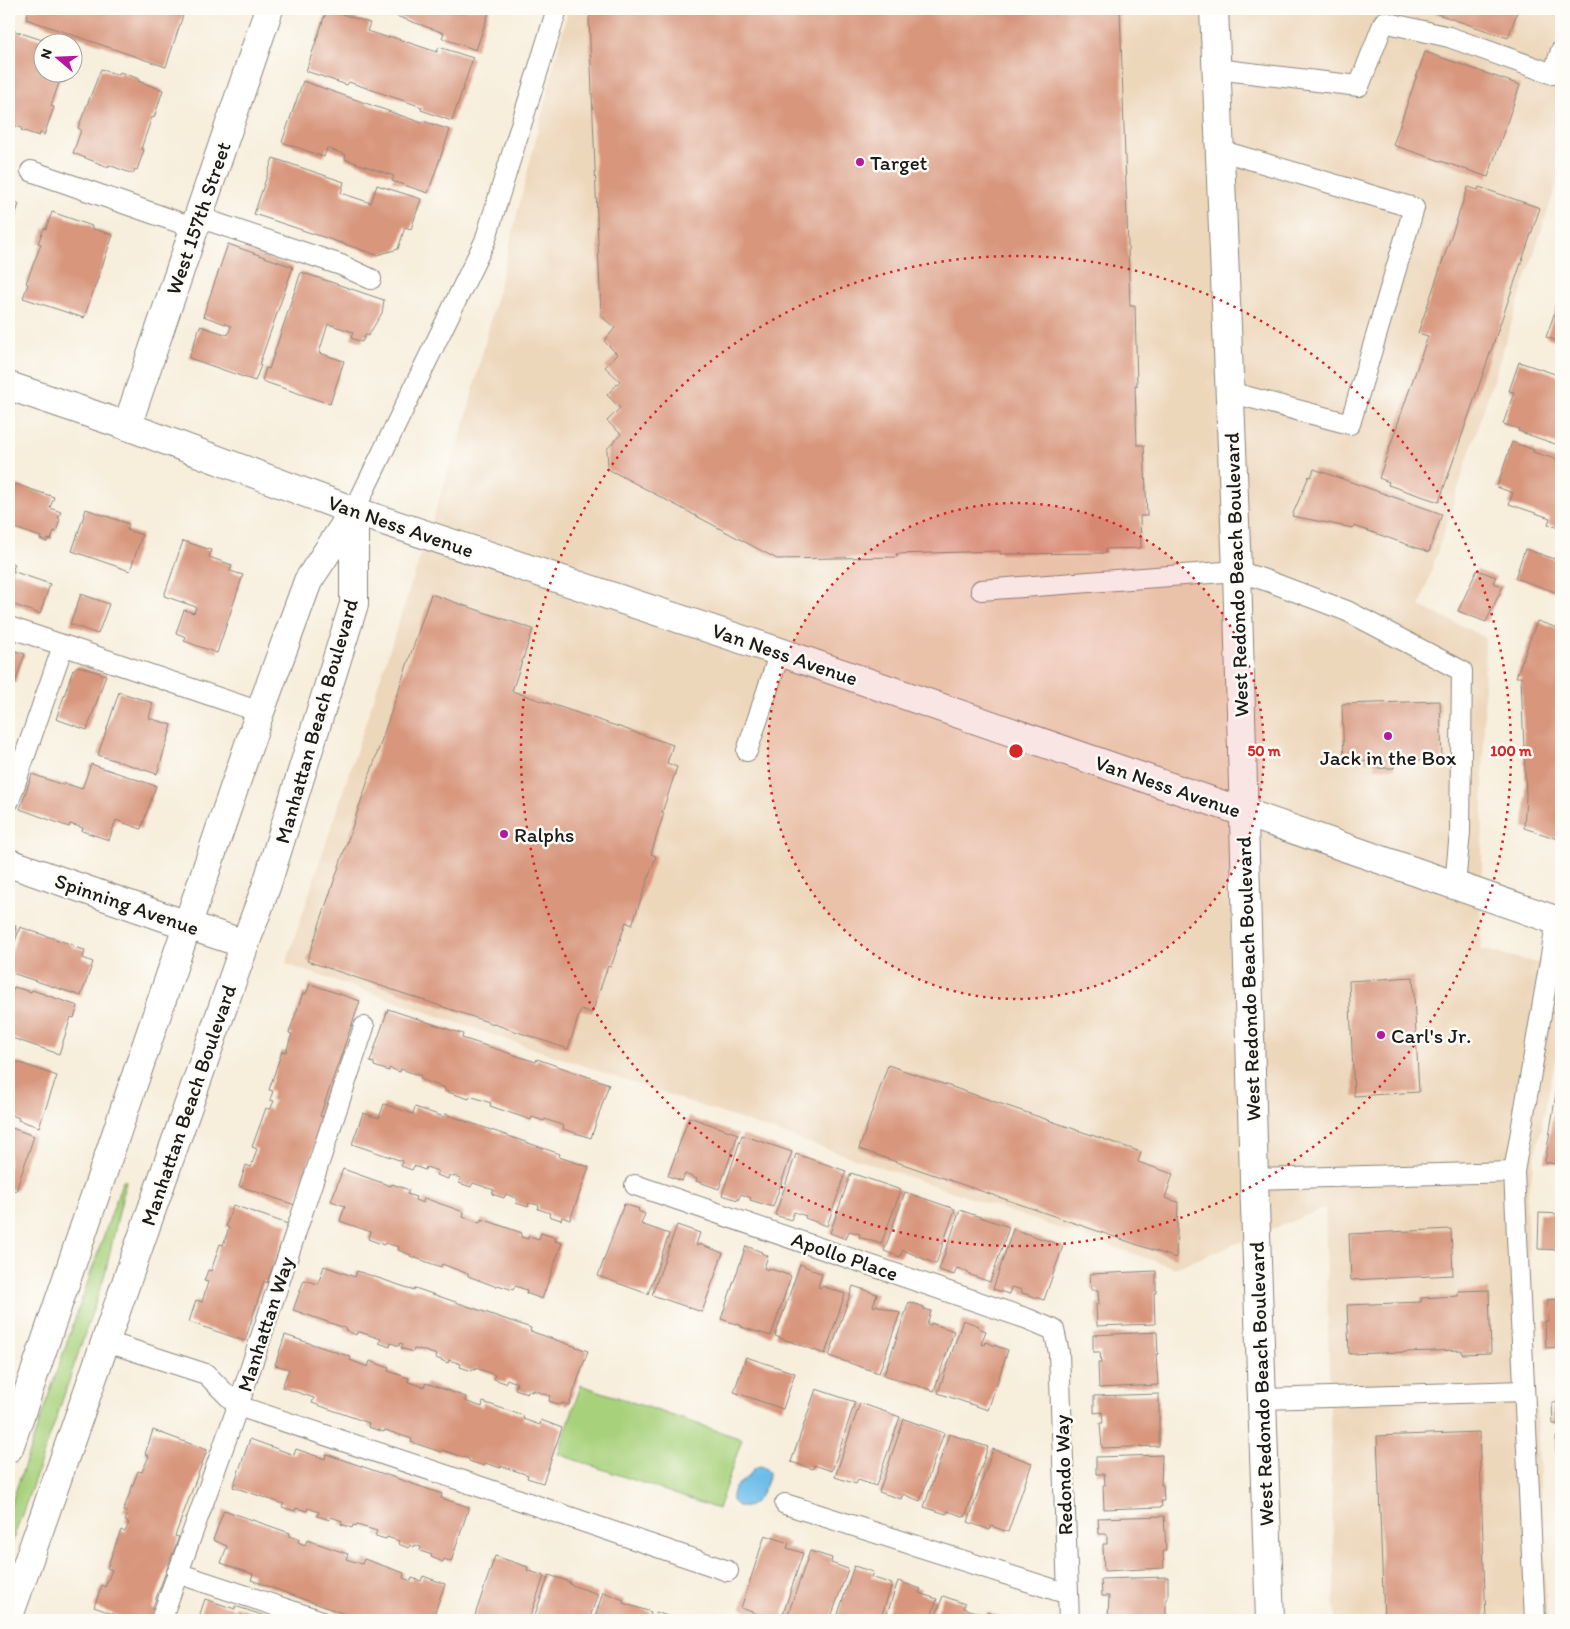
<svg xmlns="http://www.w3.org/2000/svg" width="1570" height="1629" viewBox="0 0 1570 1629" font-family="Itim,sans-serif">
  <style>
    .built { fill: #edd7bb }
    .green { fill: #a8d17c; stroke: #62764c }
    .water { fill: #6ebde9; stroke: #456c82 }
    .building { fill: #d8967d }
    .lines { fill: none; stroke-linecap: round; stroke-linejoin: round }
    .service-casing { stroke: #8a857c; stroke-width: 22 }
    .minor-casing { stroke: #8a857c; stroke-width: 30 }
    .secondary-casing { stroke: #8a857c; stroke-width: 30 }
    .primary-casing { stroke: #8a857c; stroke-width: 30 }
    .service { stroke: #fff; stroke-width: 20 }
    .minor { stroke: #fff; stroke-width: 28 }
    .secondary { stroke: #fff; stroke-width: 28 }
    .primary { stroke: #fff; stroke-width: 28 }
    .ring { fill: none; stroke: #d62828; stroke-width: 2.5; stroke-dasharray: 2.5 5 }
    .poi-dot { fill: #b5179e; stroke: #fdfcf7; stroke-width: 2 }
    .labels { text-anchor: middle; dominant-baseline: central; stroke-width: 5; stroke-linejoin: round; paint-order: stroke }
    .poi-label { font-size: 21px; fill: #1c1c1c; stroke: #fdfcf7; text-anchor: start }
    .street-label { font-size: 21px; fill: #1c1c1c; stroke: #fdfcf7 }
    .centre { fill: #d62828; stroke: #fdfcf7; stroke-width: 2.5 }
    .ring-label { font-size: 15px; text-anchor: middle; font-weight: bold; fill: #d62828; stroke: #fdfcf7; stroke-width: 5; stroke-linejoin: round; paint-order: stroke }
  </style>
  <rect width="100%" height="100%" fill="#fdfcf7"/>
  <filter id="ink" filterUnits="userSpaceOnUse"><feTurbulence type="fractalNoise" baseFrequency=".02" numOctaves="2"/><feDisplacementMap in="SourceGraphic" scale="10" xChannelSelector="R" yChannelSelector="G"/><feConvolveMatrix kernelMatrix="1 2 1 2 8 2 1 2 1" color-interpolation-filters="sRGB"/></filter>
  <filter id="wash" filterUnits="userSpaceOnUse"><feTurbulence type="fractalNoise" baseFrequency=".0096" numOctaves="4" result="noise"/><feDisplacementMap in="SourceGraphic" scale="20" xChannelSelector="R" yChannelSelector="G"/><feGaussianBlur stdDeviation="1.12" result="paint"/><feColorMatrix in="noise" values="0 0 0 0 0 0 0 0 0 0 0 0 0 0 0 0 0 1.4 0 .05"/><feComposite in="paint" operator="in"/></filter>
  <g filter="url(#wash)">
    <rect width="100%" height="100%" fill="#f7eedc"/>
    <polygon class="built" points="568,9 1561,9 1561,170 1420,606 1485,637 1481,949 1561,969 1561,1035 1526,1199 1547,1620 1335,1620 1325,1208 1175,1268 286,964 467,415"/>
    <g class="green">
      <polygon points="123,1180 126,1181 105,1274 57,1416 9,1551 9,1510"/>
      <polygon points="581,1385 742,1439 718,1509 558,1454"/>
    </g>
    <path class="water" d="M761 1466 765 1468 769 1472C768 1489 749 1521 732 1501 731 1486 738 1486 747 1477 751 1474 752 1470 756 1467Z"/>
    <g id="blocks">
      <g class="building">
        <polygon points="29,9 185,9 166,67 26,19"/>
        <polygon points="327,9 370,23 367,31 389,38 389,36 437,52 439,47 473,58 452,121 421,110 422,107 349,82 347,85 306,71"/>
        <polygon points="390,9 490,9 476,50 442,38 444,33 396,16 397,12"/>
        <polygon points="593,9 1120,9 1130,306 1135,306 1137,386 1135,385 1137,445 1144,445 1147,516 1140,516 1141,548 1106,549 1106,553 1000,554 1000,551 896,554 897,557 777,559 608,469 607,449 621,434 607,421 620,408 607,395 620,381 605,367 617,354 604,341 615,328 601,316 589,18"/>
        <polygon points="1423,9 1518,9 1508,38"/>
        <polygon points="12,30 48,42 42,42 42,72 66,72 63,81 60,80 51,106 54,107 44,135 40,133 39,136 21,130 22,128 9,124 9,38"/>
        <polygon points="1425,52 1520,85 1488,177 1393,145"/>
        <polygon points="101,69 119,75 120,72 139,79 138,81 163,90 154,118 152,117 141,149 144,150 137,170 135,169 133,174 109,165 108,167 73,153 81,130 78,128"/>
        <polygon points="303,81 422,123 423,121 450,130 428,193 392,181 394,176 345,159 346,155 327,148 324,157 282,142"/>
        <polygon points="273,158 344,182 341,193 371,203 377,185 421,199 411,229 405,227 398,249 377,255 254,214"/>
        <polygon points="1468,187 1478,190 1479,187 1540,208 1439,502 1388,485 1389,482 1379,478 1428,336 1418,333"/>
        <polygon points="9,201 19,204 9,234"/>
        <polygon points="52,212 92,226 91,228 113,235 84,318 23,298 28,284 26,283 41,244 38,243 44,228 46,229"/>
        <polygon points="228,244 293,267 259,365 261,365 255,381 189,358 200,326 228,335 231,326 203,316"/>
        <polygon points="301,272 384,300 382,313 368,336 365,335 362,342 351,338 353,332 328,324 319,353 344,361 330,404 262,381 266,368 269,369"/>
        <polygon points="1561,295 1561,342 1546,337"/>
        <polygon points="1519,362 1561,376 1561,446 1518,431 1519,429 1503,424 1514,392 1509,391"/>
        <polygon points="1512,442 1534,450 1533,452 1561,461 1561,529 1548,524 1550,518 1509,504 1513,493 1497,487"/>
        <polygon points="1314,469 1442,514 1429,552 1354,526 1353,528 1292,516 1309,476 1311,477"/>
        <polygon points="15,484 54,497 50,508 61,512 58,518 60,519 56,532 54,531 51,540 48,539 47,542 40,539 41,537 9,526 9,504"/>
        <polygon points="86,509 129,524 127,530 142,535 130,571 72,551"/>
        <polygon points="183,541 211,550 209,557 232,565 230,571 243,575 217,653 184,641 186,637 176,633 184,610 194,613 196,607 164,596"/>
        <polygon points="1525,549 1561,561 1561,594 1515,578"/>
        <polygon points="9,562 15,564 12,571 50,584 40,614 9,603"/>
        <polygon points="1477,570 1496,577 1493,583 1503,586 1486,622 1458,611"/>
        <polygon points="81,594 109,604 98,634 70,624"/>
        <polygon points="431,594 533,629 512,691 673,745 667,763 677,767 662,813 664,813 651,854 656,856 632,925 626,922 611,967 608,966 592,1013 581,1009 568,1049 307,961"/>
        <polygon points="1537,621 1561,629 1561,840 1524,828 1526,796 1521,677 1516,677"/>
        <polygon points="9,649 25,654 15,683 9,681"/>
        <polygon points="78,666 106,675 87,730 56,719 73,670"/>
        <polygon points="119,692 153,703 149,718 172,725 157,774 98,755"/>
        <polygon points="1440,701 1442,759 1394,761 1394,768 1375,768 1374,761 1344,762 1342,704"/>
        <polygon points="91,764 156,786 141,829 116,820 109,840 82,831 83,828 70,824 69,827 20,809 32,774 63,785 64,783 82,789"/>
        <polygon points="9,923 16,926 9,947"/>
        <polygon points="20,927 73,945 73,947 85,950 83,958 93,962 81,996 9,972 9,959"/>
        <polygon points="1413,977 1419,1092 1354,1096 1349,981"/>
        <polygon points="310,984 360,1001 320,1116 324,1117 295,1205 239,1186 246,1165 251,1167 257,1149 252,1147 266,1108 270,1110 274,1101 270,1100 273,1091 269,1090 282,1051 286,1052 292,1034 289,1033 303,993 306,994"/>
        <polygon points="14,987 31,992 32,990 78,1006 74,1018 71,1017 59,1054 9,1037 9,1003"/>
        <polygon points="388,1009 463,1034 462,1038 536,1062 537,1059 609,1084 591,1138 563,1129 564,1126 545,1119 544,1121 532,1117 531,1120 490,1106 491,1103 470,1096 469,1099 445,1091 445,1088 420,1079 421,1076 401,1069 400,1072 389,1068 389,1071 374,1066 374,1063 370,1062"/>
        <polygon points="9,1059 57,1076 39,1127 18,1120 19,1118 9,1114"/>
        <polygon points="888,1065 1141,1152 1138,1162 1173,1174 1165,1198 1178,1202 1176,1258 859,1149"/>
        <polygon points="1556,1093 1561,1094 1561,1165 1545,1162"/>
        <polygon points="384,1104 413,1114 415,1107 444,1117 445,1114 560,1154 559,1157 589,1167 570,1220 562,1217 561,1220 549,1216 550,1213 538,1209 539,1205 529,1203 528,1207 516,1203 518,1199 506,1194 504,1198 492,1194 494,1190 473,1183 471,1187 459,1183 461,1178 449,1175 448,1179 436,1175 438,1171 426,1167 425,1170 414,1166 412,1170 401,1166 402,1161 352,1144 363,1113 379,1118"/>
        <polygon points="689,1117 738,1134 719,1189 696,1181 697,1179 685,1174 682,1181 668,1176"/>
        <polygon points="9,1127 34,1136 16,1191 9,1188"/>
        <polygon points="742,1135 792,1152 773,1207 750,1200 751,1198 741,1194 738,1200 722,1195"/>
        <polygon points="796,1154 846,1171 827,1226 805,1218 806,1216 794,1212 791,1220 775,1215"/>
        <polygon points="343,1169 391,1186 392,1184 409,1190 407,1194 416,1197 415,1200 423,1203 424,1198 464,1212 463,1217 480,1223 482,1219 522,1233 521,1237 528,1239 529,1236 539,1239 541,1233 556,1238 555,1241 562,1243 542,1299 526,1293 527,1290 515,1286 513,1290 498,1285 497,1287 468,1276 468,1274 442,1264 441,1267 410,1256 411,1255 398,1250 399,1247 385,1243 384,1245 368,1239 371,1232 340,1221 345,1206 331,1201"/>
        <polygon points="851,1173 901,1190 881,1244 859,1237 860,1234 849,1231 846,1239 830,1233"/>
        <polygon points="905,1192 955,1209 936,1264 903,1250 900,1257 884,1251"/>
        <polygon points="624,1204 639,1209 638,1211 645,1214 641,1224 669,1234 648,1294 598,1276"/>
        <polygon points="233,1205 288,1224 267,1283 264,1281 245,1341 189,1322 196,1300 202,1302 208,1282 204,1281 208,1270 211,1271 220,1244 223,1245 229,1228 226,1226"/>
        <polygon points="960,1210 1009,1227 990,1282 968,1274 968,1272 957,1268 954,1275 939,1270"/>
        <polygon points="1539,1213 1561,1214 1561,1250 1538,1249"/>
        <polygon points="677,1225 700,1233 696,1245 698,1246 699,1244 723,1253 702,1312 652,1295"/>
        <polygon points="1013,1229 1063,1246 1044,1300 1022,1293 1022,1290 1011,1287 1009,1294 993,1289"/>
        <polygon points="1451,1229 1453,1275 1351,1280 1349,1234"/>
        <polygon points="746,1246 762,1252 761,1253 768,1256 764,1268 767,1270 768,1268 791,1276 771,1336 741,1327 742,1326 721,1319"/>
        <polygon points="800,1264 822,1274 818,1287 821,1288 822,1286 845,1294 825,1354 775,1336"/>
        <polygon points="324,1266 355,1277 357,1271 414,1290 415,1288 531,1328 530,1331 588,1351 569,1405 562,1403 561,1405 549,1401 550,1396 532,1390 532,1392 528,1391 527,1393 515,1389 517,1383 507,1379 505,1383 494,1379 495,1375 476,1368 475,1370 473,1369 472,1371 460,1367 461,1364 449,1360 448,1363 436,1358 437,1355 419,1349 419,1350 414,1349 413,1352 401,1348 403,1344 400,1343 399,1346 391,1343 390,1347 379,1343 381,1339 360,1332 357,1332 356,1335 345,1330 345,1328 293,1310 304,1280 318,1284"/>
        <polygon points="1156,1271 1156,1293 1154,1293 1155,1324 1097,1326 1096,1304 1099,1304 1098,1290 1091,1290 1090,1274"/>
        <polygon points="853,1286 877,1294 873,1306 875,1307 876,1305 900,1313 879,1373 829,1356"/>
        <polygon points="1489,1290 1491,1353 1462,1354 1462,1350 1349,1354 1347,1305 1421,1302 1421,1298 1458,1296 1458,1291"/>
        <polygon points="1561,1299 1561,1347 1546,1348 1545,1321 1548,1321 1547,1300"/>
        <polygon points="909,1302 924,1307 924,1309 931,1311 927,1325 930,1326 931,1323 954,1331 934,1391 884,1375"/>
        <polygon points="963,1320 979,1326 978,1328 986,1331 981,1344 984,1345 985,1342 1008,1350 988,1410 938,1393"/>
        <polygon points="1157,1332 1158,1354 1156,1354 1158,1385 1099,1388 1098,1363 1101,1363 1100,1352 1093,1352 1093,1335"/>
        <polygon points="285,1335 351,1357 350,1360 368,1367 370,1361 389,1368 388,1371 409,1378 408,1382 424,1387 426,1383 466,1397 465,1401 482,1407 483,1402 524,1416 523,1419 540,1425 541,1420 562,1428 543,1483 527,1478 528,1475 501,1466 501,1468 485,1463 484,1466 469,1461 469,1459 442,1450 441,1452 411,1442 412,1439 385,1430 384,1432 368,1427 369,1423 312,1403 314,1398 282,1387 289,1369 275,1365"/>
        <polygon points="746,1357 795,1373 783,1409 734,1392"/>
        <polygon points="816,1389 855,1402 832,1471 814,1465 813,1469 791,1462"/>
        <polygon points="1159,1394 1159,1446 1102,1448 1100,1423 1103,1423 1102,1412 1094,1413 1094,1396"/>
        <polygon points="1561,1402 1561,1424 1553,1424 1552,1403"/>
        <polygon points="860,1403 900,1417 876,1486 858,1480 856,1484 835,1477"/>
        <polygon points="904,1419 944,1433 920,1501 903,1494 901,1499 879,1492"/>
        <polygon points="153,1430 207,1450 175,1536 179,1537 152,1609 156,1610 152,1620 130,1620 94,1607 102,1585 105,1587 112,1570 107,1568 121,1530 125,1532 129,1523 125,1521 128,1513 123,1511 138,1471 142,1472 149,1456 145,1454"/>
        <polygon points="1479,1432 1486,1620 1384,1620 1377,1436"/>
        <polygon points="949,1434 988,1447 965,1517 948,1511 946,1514 924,1507"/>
        <polygon points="1556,1437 1561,1437 1561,1465 1557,1465"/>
        <polygon points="250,1439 294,1455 296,1449 325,1459 326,1454 442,1494 441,1498 469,1507 451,1562 444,1559 443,1562 431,1557 432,1555 420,1551 421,1547 415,1545 414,1547 410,1545 409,1548 398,1544 399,1541 387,1537 386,1539 375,1536 377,1531 357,1525 357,1526 353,1525 352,1528 341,1524 342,1521 331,1517 330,1520 317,1516 319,1512 308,1508 307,1511 296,1508 295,1511 282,1507 284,1504 233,1487"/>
        <polygon points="993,1449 1032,1463 1008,1532 991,1526 990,1530 968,1522"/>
        <polygon points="1162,1455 1161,1485 1163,1485 1164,1501 1161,1501 1162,1507 1104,1509 1103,1485 1105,1485 1104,1474 1096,1474 1096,1457"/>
        <polygon points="224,1510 290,1533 289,1536 299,1539 298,1542 305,1545 307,1540 348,1554 346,1559 362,1564 364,1559 404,1573 403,1578 411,1581 412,1578 421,1581 423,1576 445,1584 432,1620 361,1620 251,1580 253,1574 221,1563 227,1546 213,1540"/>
        <polygon points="1164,1516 1166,1551 1163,1551 1164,1568 1104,1571 1103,1544 1107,1544 1107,1534 1099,1534 1098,1518"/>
        <polygon points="765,1535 789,1543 787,1548 803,1553 781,1620 775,1620 741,1608"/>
        <polygon points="810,1551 832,1558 831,1563 848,1569 830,1620 786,1620"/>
        <polygon points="495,1556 528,1567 527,1570 544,1576 529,1620 501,1620 491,1617 490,1620 480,1620 474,1618"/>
        <polygon points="854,1566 873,1572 871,1577 892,1584 880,1620 836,1620"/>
        <polygon points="549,1575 570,1582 569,1584 598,1594 589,1620 533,1620"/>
        <polygon points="1168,1577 1168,1598 1166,1599 1166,1620 1108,1620 1109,1596 1102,1596 1101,1579"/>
        <polygon points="898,1581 921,1589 919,1593 937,1599 930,1620 885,1620"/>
        <polygon points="603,1592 624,1600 623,1603 651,1612 649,1620 594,1620"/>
        <polygon points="943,1596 965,1604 963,1608 981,1614 979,1620 934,1620"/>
        <polygon points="205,1599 235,1609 235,1606 277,1620 198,1620"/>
        <polygon points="656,1612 673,1618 672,1620 654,1620"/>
        <polygon points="987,1612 1011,1620 984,1620"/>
      </g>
    </g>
  </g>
  <g filter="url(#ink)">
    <use href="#blocks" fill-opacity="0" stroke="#8a857c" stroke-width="1"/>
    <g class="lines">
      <defs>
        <g id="service">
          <polyline points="1216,69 1359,86 1384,22 1449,37 1553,74 1561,51"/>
          <polyline points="1219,150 1414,208 1350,424 1229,392"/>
          <polyline points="31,171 195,228"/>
          <polyline points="198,217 341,265 371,279"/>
          <polyline points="354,511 485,241 557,9"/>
          <polyline points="981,590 1237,571 1268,581 1347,611 1462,671 1460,832 1455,885"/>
          <polyline points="9,627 260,712"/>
          <polyline points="747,751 780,652"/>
          <polyline points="9,801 63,646"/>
          <polyline points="1254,1179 1514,1172"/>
          <polyline points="635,1185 1028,1319 1054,1330 1059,1353 1069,1620"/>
          <polyline points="104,1341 206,1374 238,1406 511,1497 728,1571"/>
          <polyline points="1262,1399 1524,1391"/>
          <polyline points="785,1504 1068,1594"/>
          <polyline points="177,1573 319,1620"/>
          <polyline points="161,1620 238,1406 364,1027"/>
          <polyline points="1535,1620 1514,1172 1557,920"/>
        </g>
        <g id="minor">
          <polyline points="127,426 269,9"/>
          <polyline points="9,863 187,925 245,944"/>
        </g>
        <g id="secondary">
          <polyline points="9,386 127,426 354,511"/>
          <polyline points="1243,812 1561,922"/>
        </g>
        <g id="primary">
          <polyline points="1214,9 1237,571 1254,1179 1270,1620"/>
          <polyline points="354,511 780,652 1243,812"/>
          <polyline points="9,1448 260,712 308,581 354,511"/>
          <polyline points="9,1616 245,944 266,887 354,604 354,511"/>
        </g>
      </defs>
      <use href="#service" class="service-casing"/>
      <use href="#minor" class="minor-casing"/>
      <use href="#secondary" class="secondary-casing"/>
      <use href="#primary" class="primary-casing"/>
      <use href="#service" class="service"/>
      <use href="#minor" class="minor"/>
      <use href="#secondary" class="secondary"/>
      <use href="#primary" class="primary"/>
    </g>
  </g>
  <circle cx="1016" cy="751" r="248" fill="#d62828" fill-opacity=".12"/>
  <g class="ring">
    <circle cx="1016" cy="751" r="248"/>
    <circle cx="1016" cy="751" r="495"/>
  </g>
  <g class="poi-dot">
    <circle cx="860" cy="162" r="5"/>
    <circle cx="1388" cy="736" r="5"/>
    <circle cx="504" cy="834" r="5"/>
    <circle cx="1381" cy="1035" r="5"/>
  </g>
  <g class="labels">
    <g class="poi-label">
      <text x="870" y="162">Target</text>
      <text x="1388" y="757" text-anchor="middle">Jack in the Box</text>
      <text x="514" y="834">Ralphs</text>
      <text x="1391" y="1035">Carl's Jr.</text>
    </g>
    <g class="street-label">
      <text transform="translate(198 218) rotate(-71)">West 157th Street</text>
      <text transform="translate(401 526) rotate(19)">Van Ness Avenue</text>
      <text transform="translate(1236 575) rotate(-92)">West Redondo Beach Boulevard</text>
      <text transform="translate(785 654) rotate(19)">Van Ness Avenue</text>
      <text transform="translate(316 721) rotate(-74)">Manhattan Beach Boulevard</text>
      <text transform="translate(1168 786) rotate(19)">Van Ness Avenue</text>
      <text transform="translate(127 904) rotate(19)">Spinning Avenue</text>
      <text transform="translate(1248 979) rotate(-92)">West Redondo Beach Boulevard</text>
      <text transform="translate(188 1105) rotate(-71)">Manhattan Beach Boulevard</text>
      <text transform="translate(845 1256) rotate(19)">Apollo Place</text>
      <text transform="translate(265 1324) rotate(-72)">Manhattan Way</text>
      <text transform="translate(1261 1384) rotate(-92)">West Redondo Beach Boulevard</text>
      <text transform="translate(1063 1475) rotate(-92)">Redondo Way</text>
    </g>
  </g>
  <circle cx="1016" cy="751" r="8" class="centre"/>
  <g class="ring-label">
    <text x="1264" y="756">50 m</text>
    <text x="1511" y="756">100 m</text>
  </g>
  <rect width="1570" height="1629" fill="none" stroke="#fdfcf7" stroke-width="30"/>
  <g transform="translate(58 58) rotate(289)"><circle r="24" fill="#fdfcf7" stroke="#a3a29f"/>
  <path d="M0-4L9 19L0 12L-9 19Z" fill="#b5179e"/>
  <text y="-8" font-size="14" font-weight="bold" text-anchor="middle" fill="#1c1c1c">N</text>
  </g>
</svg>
